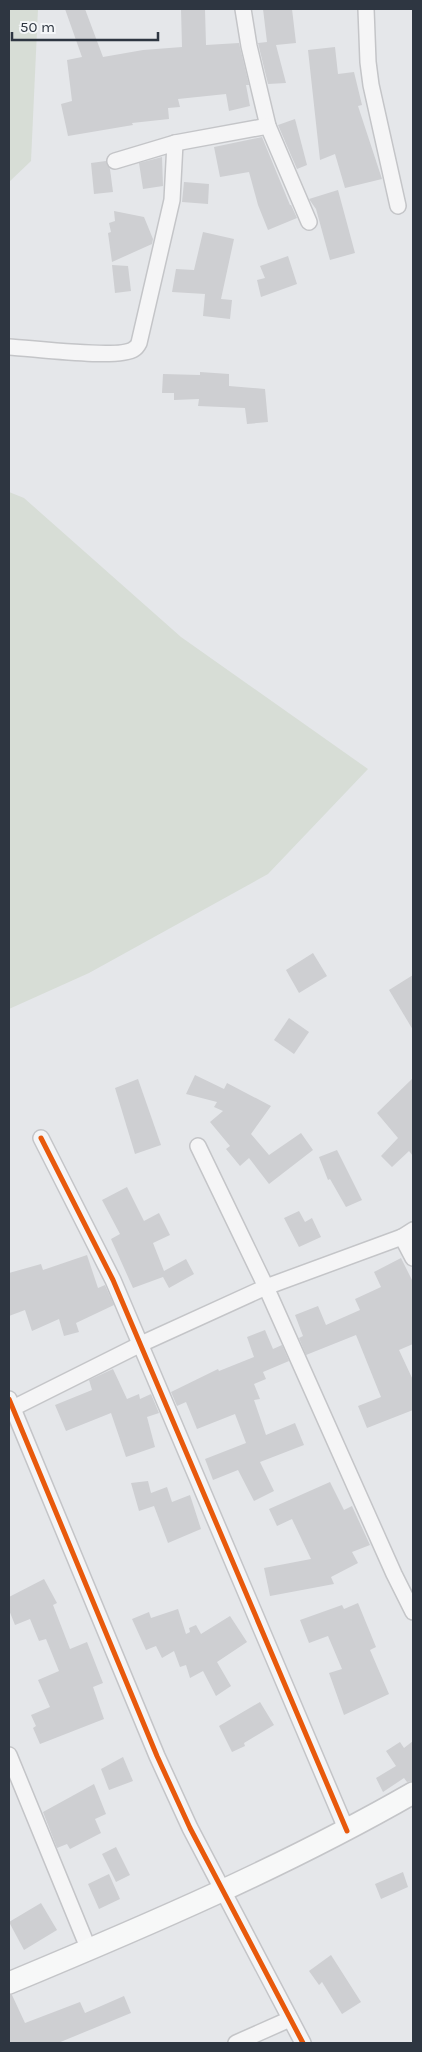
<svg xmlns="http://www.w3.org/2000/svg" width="422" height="2052" viewBox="0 0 422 2052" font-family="Karla,sans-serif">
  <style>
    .green { fill: #d7ddd6 }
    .building { fill: #cecfd2 }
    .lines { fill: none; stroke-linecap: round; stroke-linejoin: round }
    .street-casing { stroke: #c4c5c8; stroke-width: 18 }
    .secondary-casing { stroke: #c4c5c8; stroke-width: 24 }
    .street { stroke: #f5f5f6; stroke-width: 15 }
    .secondary { stroke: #f7f8f8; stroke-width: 21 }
    .cycleway-casing { stroke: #f4f6f8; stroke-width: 8 }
    .cycleway { stroke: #e8590c; stroke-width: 5 }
  </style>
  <rect width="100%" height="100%" fill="#e5e7ea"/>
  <g class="green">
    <polygon points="9,9 38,9 31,161 9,182"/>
    <polygon points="9,492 24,498 181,637 368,769 268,874 89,973 9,1009"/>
  </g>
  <g class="building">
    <polygon points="65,9 85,9 103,57 143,50 182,47 181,9 205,9 206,45 239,43 249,85 246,85 250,106 229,111 226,94 178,99 180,107 168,108 169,119 132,123 133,125 68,136 61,104 72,101 67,60 82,57"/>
    <polygon points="263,9 292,9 296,43 276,45 286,83 268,84 258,43 267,42"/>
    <polygon points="335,47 338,74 354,72 362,105 358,106 382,179 345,188 335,154 320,160 308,50"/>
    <polygon points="295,119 307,165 297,169 278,125"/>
    <polygon points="262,137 290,205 291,205 297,218 268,230 258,205 249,172 220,177 214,147"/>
    <polygon points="162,157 163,186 143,189 139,163"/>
    <polygon points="106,161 110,169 113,192 94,194 91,163"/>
    <polygon points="184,182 209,184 208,204 182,202"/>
    <polygon points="338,190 355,253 330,260 316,209 309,199"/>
    <polygon points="114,211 144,217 153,239 152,244 112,262 108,233 111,232 109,223 115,221"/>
    <polygon points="203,232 234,239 221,299 232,300 230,319 203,316 205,294 172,292 176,269 194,270"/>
    <polygon points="288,256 297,284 261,297 257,280 265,278 260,266"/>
    <polygon points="112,265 128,266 131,291 115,293"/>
    <polygon points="200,372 229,374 229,386 265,389 268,422 247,424 245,408 198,406 199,399 174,400 174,393 162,393 163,374 200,375"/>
    <polygon points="313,953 327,976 299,993 286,970"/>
    <polygon points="413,975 413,1030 389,990"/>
    <polygon points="289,1018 309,1032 294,1054 274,1040"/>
    <polygon points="195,1075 224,1089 227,1083 271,1106 251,1134 269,1155 301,1133 313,1150 269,1184 249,1158 240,1166 226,1149 230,1146 210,1122 223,1111 214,1107 217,1102 186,1094"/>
    <polygon points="413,1078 413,1156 409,1151 392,1167 381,1156 398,1138 377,1113"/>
    <polygon points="138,1079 161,1145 135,1154 115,1088"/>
    <polygon points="337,1150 362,1200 346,1207 330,1179 328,1180 319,1157"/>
    <polygon points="127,1187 144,1221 159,1213 170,1235 153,1243 164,1271 186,1259 194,1274 169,1288 163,1277 133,1288 111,1239 120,1234 102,1200"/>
    <polygon points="299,1211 305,1222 312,1218 321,1237 299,1247 284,1218"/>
    <polygon points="87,1255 98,1288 105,1285 114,1305 76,1323 79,1332 64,1336 59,1319 32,1331 25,1310 9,1316 9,1273 41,1264 43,1270"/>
    <polygon points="401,1258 413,1282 413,1344 399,1350 413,1380 413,1410 367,1428 358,1406 381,1397 356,1335 306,1355 299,1338 303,1336 295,1315 318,1306 326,1325 360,1310 355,1299 381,1287 374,1272"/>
    <polygon points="265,1330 273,1349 282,1345 289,1361 263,1372 266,1379 254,1384 260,1399 254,1400 266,1435 295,1423 304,1445 260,1462 274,1491 254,1501 238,1470 213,1480 205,1459 246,1443 235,1414 197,1429 186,1402 177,1406 171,1392 218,1369 219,1371 254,1357 247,1337"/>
    <polygon points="113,1369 127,1399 139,1394 140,1399 151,1394 159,1413 147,1417 155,1447 126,1457 111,1413 66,1431 55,1405 92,1390 89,1380"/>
    <polygon points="148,1481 151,1493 167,1487 172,1502 190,1495 201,1529 168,1543 154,1506 139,1511 131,1483"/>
    <polygon points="330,1482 344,1510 352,1506 370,1545 352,1552 358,1563 331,1577 334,1584 270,1596 264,1568 311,1559 292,1519 277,1526 269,1509"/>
    <polygon points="44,1579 57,1603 53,1605 70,1649 87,1642 103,1683 93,1687 104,1719 40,1744 33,1728 36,1726 31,1715 50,1707 38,1680 59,1671 46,1639 39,1641 30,1619 15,1625 9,1610 9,1597"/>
    <polygon points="358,1603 376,1647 370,1650 389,1694 344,1715 329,1673 342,1669 328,1636 309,1643 300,1620 342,1605 344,1609"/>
    <polygon points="178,1609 186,1634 190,1632 189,1628 196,1625 201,1634 230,1616 247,1642 217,1662 231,1686 216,1696 203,1671 190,1678 186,1665 180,1667 174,1651 162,1658 156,1646 146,1650 132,1619 149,1612 151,1618"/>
    <polygon points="260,1702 274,1725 244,1743 245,1746 232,1752 219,1726"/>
    <polygon points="413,1741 413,1781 407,1782 404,1778 383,1792 376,1778 396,1766 386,1751 400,1742 404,1748"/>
    <polygon points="123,1757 133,1781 109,1790 101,1769"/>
    <polygon points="94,1784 106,1814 95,1819 101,1833 70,1849 67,1844 57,1848 43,1812"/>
    <polygon points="116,1847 130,1875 116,1882 102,1854"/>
    <polygon points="403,1872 408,1887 381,1899 375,1884"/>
    <polygon points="109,1874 120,1899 99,1909 88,1884"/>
    <polygon points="41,1903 57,1930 24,1950 9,1922"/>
    <polygon points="331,1955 361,2002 342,2014 322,1982 319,1985 309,1971"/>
    <polygon points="9,1995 12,1995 25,2023 80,2002 85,2013 124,1996 131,2013 58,2043 9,2043"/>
  </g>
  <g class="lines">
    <defs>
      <g id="street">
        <polyline points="243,9 249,46 268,126 309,222"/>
        <polyline points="366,9 368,62 371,85 398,206"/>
        <polyline points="115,161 175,143 268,126"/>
        <path d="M9 347C32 348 119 360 134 349 136 348 138 345 139 343L172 200 175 143"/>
        <polyline points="41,1138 113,1280 347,1831"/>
        <polyline points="198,1146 266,1287 394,1574 413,1612"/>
        <polyline points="402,1237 413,1258"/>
        <polyline points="9,1399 157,1756 190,1828 303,2043"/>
        <polyline points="9,1410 141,1344 266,1287 402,1237 413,1230"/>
        <polyline points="9,1755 89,1950"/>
        <polyline points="236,2043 290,2019"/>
      </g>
      <path id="secondary" d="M9 1983C146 1926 284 1867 413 1793"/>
    </defs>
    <use href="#street" class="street-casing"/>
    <use href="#secondary" class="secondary-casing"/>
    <use href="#street" class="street"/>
    <use href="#secondary" class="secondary"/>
    <defs>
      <g id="cycleway">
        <polyline points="41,1138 113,1280 347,1831"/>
        <polyline points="9,1399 157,1756 190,1828 303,2043"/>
      </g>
    </defs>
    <use href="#cycleway" class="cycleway-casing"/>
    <use href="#cycleway" class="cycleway"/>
  </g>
  <rect width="422" height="2052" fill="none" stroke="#2e3641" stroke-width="20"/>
  <path d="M12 32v8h146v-8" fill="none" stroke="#2e3641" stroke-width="2.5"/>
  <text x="20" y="32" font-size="15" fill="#2e3641" stroke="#f4f6f8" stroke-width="4" paint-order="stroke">50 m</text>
</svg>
